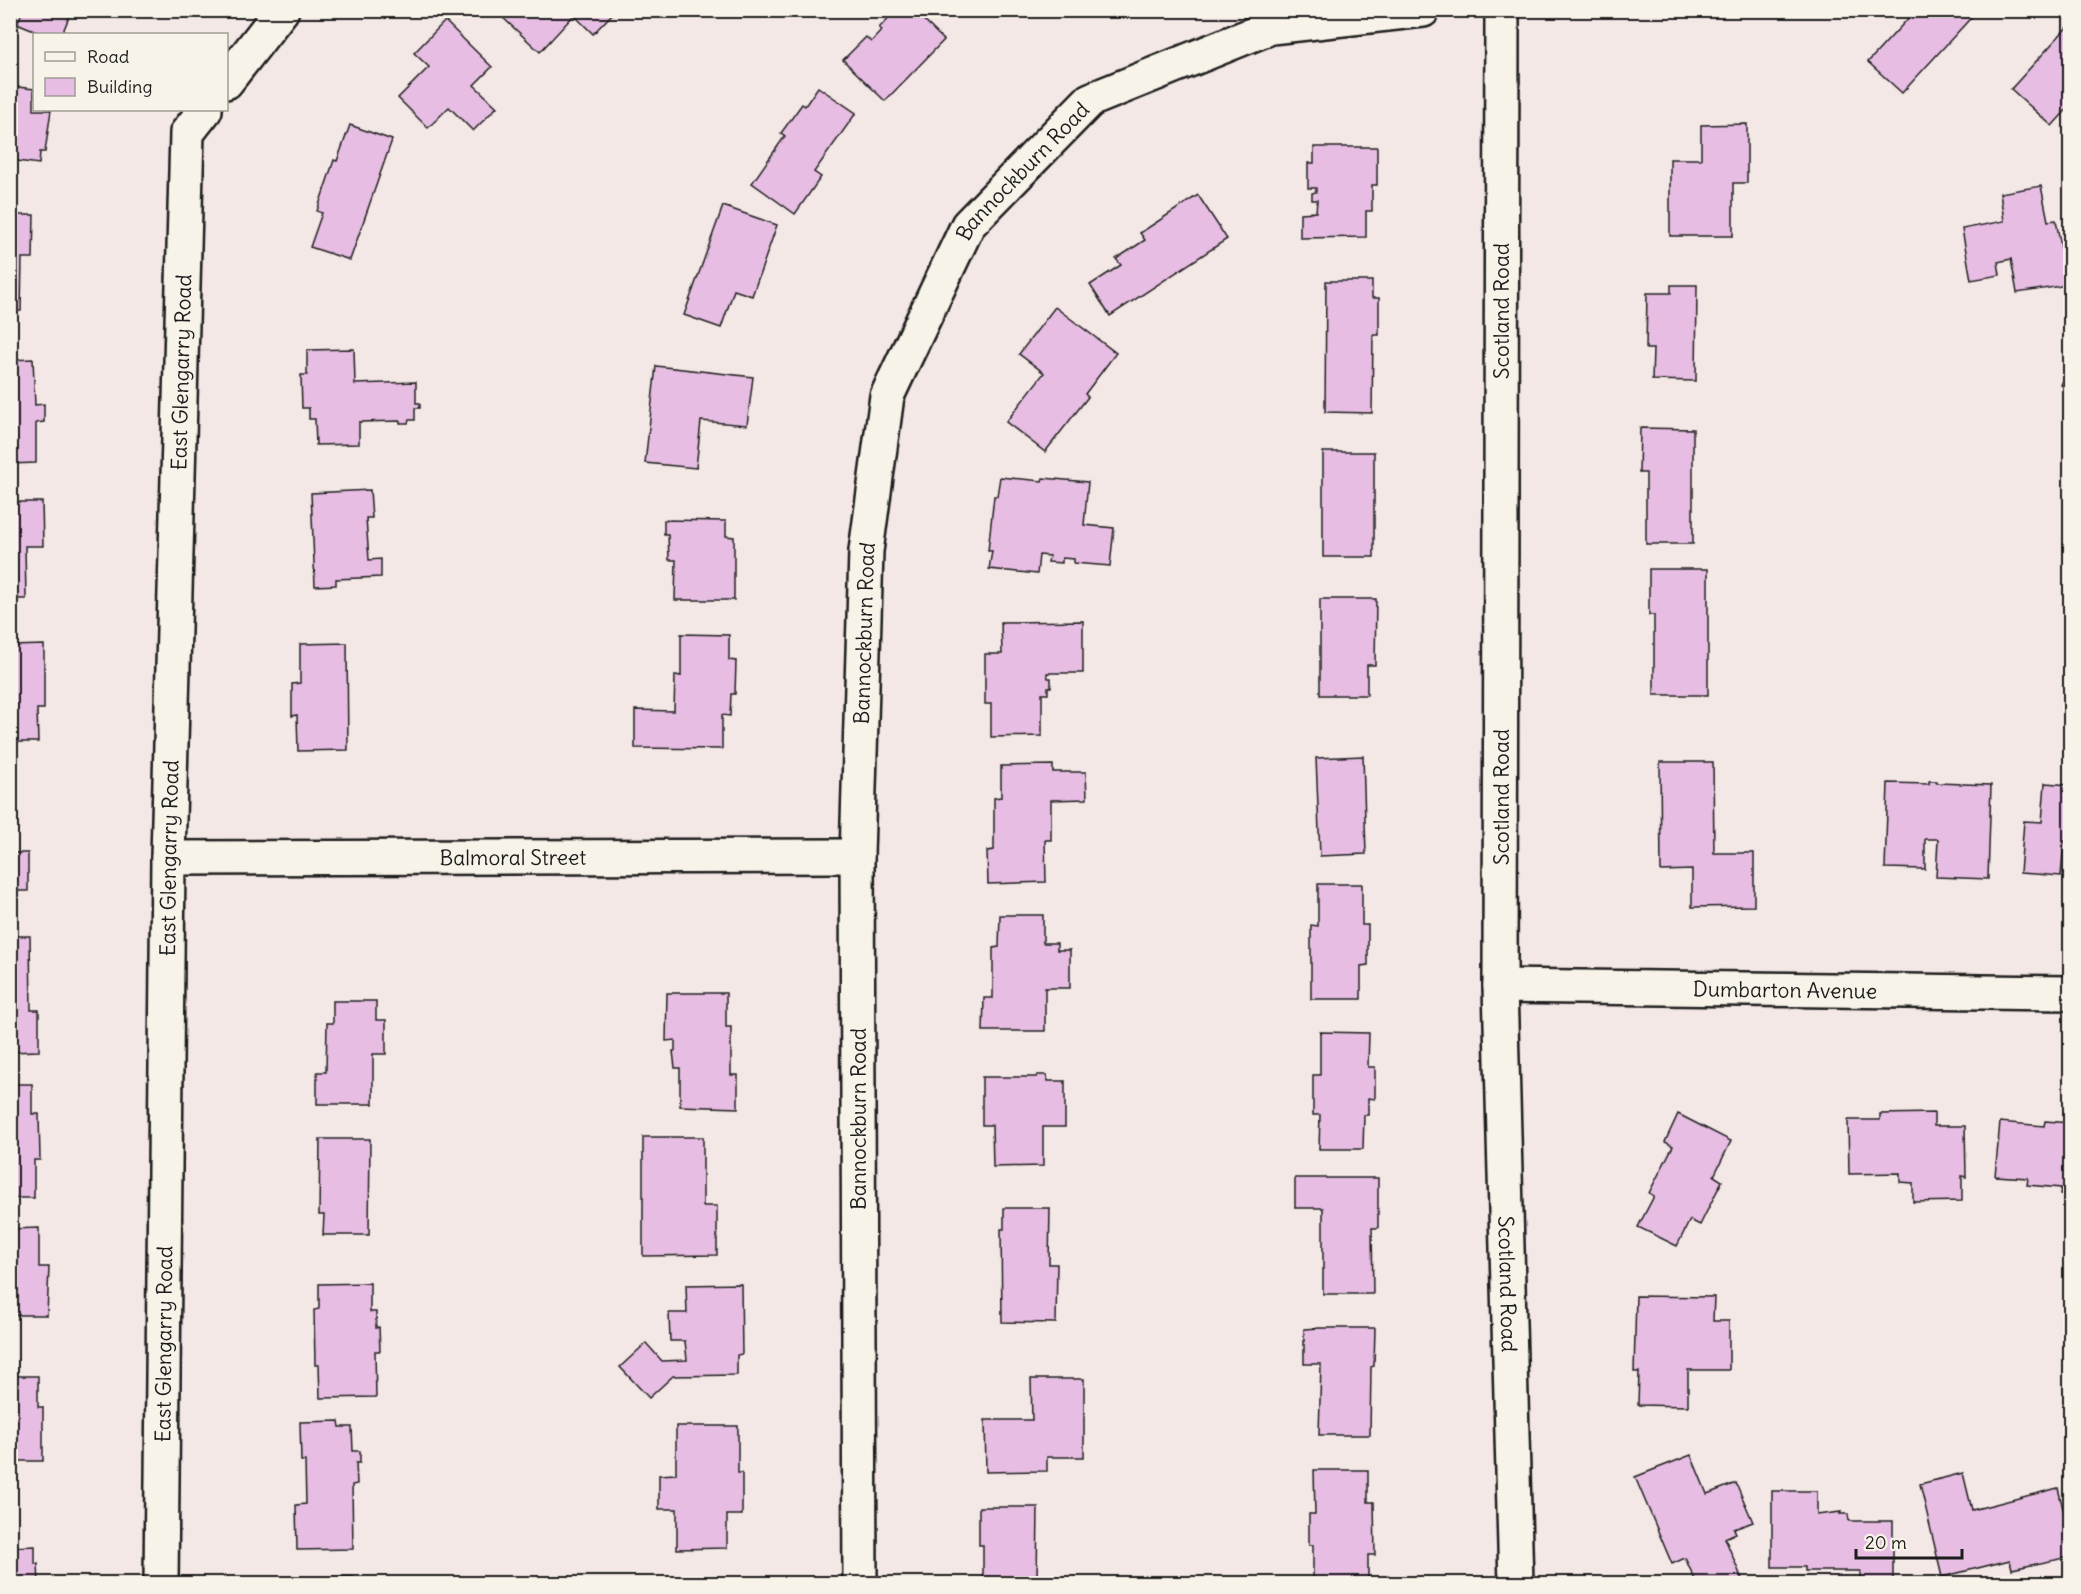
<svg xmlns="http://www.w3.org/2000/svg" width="2081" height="1594" viewBox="0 0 2081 1594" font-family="Delius,sans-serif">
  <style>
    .building { fill: #e7bde3; stroke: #1c1c1c; stroke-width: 1.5 }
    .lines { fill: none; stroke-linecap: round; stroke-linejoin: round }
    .street-casing { stroke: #1c1c1c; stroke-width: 38 }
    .secondary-casing { stroke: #1c1c1c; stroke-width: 38 }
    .street { stroke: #f7f3e8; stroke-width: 33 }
    .secondary { stroke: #f7f3e8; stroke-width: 33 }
    .labels { text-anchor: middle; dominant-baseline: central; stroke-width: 4.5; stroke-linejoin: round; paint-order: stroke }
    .street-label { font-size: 21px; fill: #1c1c1c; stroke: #f7f3e8 }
  </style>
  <rect width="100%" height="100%" fill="#f4e8e7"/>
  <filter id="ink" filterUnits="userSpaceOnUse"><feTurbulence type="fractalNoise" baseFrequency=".0167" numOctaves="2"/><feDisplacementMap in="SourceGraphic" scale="12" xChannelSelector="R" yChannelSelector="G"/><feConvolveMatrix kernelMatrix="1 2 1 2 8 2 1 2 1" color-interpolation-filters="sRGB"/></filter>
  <g filter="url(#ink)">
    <g class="building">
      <polygon points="23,10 72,10 62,34 41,34 17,24"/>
      <polygon points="506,10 616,10 593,34 574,15 540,52 501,16"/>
      <polygon points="896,10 913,10 944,40 885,101 843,60 866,37 871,42 882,30 879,28"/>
      <polygon points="1916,10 1978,10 1902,93 1868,62"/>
      <polygon points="445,21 492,67 474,85 497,107 473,131 449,107 428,128 398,98 429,67 414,53"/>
      <polygon points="2070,24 2070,106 2052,126 2011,89"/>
      <polygon points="10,86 34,89 34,110 51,110 45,152 40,152 39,164 10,160"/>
      <polygon points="818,87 856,113 814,172 821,177 795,214 752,183 785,136 781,133 802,104 805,106"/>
      <polygon points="1747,124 1747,183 1733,183 1733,236 1670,236 1670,159 1701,159 1701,125"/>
      <polygon points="350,125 392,140 350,260 310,247 322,213 317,211 334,160 337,161"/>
      <polygon points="1314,147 1377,147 1377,185 1372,185 1372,211 1366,211 1366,237 1300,238 1300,213 1316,212 1317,200 1312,200 1312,193 1316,192 1316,188 1308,188 1308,163 1314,163"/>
      <polygon points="2041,186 2048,221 2056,220 2068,285 2017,293 2011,259 1998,262 2000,275 1971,280 1962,229 2004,221 2000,193"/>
      <polygon points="1198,195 1227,239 1110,316 1090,285 1121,265 1116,259 1145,240 1140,233"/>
      <polygon points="723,206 777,225 752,296 734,290 721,328 684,315"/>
      <polygon points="19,215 34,215 33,258 22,258 21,311 10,311 10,217 18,217"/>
      <polygon points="1326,281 1372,281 1372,298 1379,298 1379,335 1373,335 1372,413 1325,412"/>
      <polygon points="1671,285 1697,285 1696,381 1652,380 1653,349 1646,349 1647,293 1671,293"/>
      <polygon points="1055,307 1116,353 1085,394 1088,397 1045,452 1006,422 1044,373 1019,354"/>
      <polygon points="354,349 355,384 416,382 416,403 420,403 420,408 415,408 415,420 409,420 408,423 400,423 400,421 359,422 359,444 316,445 315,419 309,419 309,408 302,408 301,375 307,375 307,350"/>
      <polygon points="33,359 35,405 44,404 44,422 36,423 36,463 10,464 10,360"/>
      <polygon points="656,366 753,377 747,425 701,421 696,468 645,463"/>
      <polygon points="2070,366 2070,390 2061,385"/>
      <polygon points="1640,428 1693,429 1693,544 1646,544 1646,473 1639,473"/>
      <rect x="1323" y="452" width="51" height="105"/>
      <polygon points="1000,477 1042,481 1043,478 1088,482 1084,525 1114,528 1110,566 1074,563 1074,559 1062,558 1062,563 1048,562 1049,556 1039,555 1037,574 989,569 992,551 988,551 994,496 997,496"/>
      <polygon points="370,490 372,518 366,518 369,560 381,559 381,577 336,579 336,585 315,586 311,493"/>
      <polygon points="10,502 42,502 43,546 25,546 26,599 10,599"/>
      <polygon points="664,520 726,521 726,536 734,537 734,600 675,600 676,560 669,560 668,534 664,534"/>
      <polygon points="1649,569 1708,569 1708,695 1654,695 1654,615 1649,615"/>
      <polygon points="1320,599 1376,599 1375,665 1367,665 1367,695 1320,695"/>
      <polygon points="1083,621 1083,673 1047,673 1048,678 1051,678 1051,687 1048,687 1048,694 1042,694 1042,736 991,737 991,704 985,704 985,654 1002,654 1001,622"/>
      <polygon points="681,634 729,635 729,660 736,661 735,694 731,694 730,716 722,715 722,749 635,748 635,710 674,711 675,675 681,676"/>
      <polygon points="347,643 348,750 298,751 297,715 292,716 292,684 300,683 300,644"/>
      <polygon points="44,645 44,709 37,709 38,742 10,742 10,646"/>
      <polygon points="1363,756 1366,854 1320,856 1316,758"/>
      <polygon points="1660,762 1713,762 1714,853 1754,853 1754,906 1692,907 1692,870 1661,871"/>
      <polygon points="1053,765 1053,772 1086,772 1087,799 1051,800 1051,840 1045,840 1046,882 988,884 987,851 994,850 994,798 1001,797 1001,766"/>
      <polygon points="1929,781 1937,781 1937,783 1991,785 1988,879 1936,877 1938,839 1925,839 1925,869 1885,868 1888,783 1929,784"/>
      <polygon points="2045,783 2070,785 2070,842 2064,841 2061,876 2020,873 2024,821 2042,822"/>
      <rect x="10" y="853" width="18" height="38"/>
      <polygon points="1318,884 1362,884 1362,925 1368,925 1368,965 1361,966 1361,999 1311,999 1311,925 1318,926"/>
      <polygon points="1000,915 1043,915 1043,943 1057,943 1057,950 1070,950 1070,988 1045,988 1045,1031 983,1031 984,998 993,998 993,948 999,947"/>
      <polygon points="10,936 30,936 31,1010 39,1010 39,1051 10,1052"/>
      <polygon points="667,993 726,993 726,1027 731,1027 731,1075 738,1075 738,1108 680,1106 680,1068 675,1068 673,1051 675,1051 675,1040 666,1041"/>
      <polygon points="333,1001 376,1001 376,1020 386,1020 386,1054 373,1054 373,1104 317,1104 317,1072 326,1072 327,1023 333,1023"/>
      <polygon points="1320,1032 1369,1033 1368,1067 1375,1067 1375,1099 1368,1098 1368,1115 1364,1115 1363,1149 1319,1149 1320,1115 1313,1115 1313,1075 1320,1075"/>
      <polygon points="1037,1075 1047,1075 1048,1081 1065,1081 1065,1127 1043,1127 1043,1166 993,1167 992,1125 982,1125 982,1077 1037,1077"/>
      <polygon points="10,1084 32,1084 32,1114 39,1114 40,1160 34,1160 34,1198 10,1198"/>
      <polygon points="1934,1113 1934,1126 1965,1126 1966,1177 1962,1176 1962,1201 1913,1202 1913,1183 1900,1182 1900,1173 1849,1174 1848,1120 1880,1120 1880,1114"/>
      <polygon points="1678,1114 1731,1141 1714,1176 1722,1181 1700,1225 1690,1220 1677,1246 1638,1227 1654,1196 1649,1193 1673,1146 1665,1142"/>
      <polygon points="2045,1121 2070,1123 2070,1196 2060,1195 2061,1188 2027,1185 2028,1178 1995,1176 2000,1122 2044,1126"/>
      <polygon points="643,1137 703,1137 703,1206 717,1206 717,1255 643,1256"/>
      <polygon points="320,1139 370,1139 369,1235 323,1235 324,1215 319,1215"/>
      <polygon points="1295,1178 1378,1178 1378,1228 1372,1228 1373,1294 1323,1294 1323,1208 1295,1208"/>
      <polygon points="1004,1208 1050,1208 1049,1264 1057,1264 1056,1323 1002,1322 1001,1229 1004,1229"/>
      <polygon points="39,1228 39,1267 49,1267 47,1315 10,1315 10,1229"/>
      <polygon points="370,1283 370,1312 376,1312 376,1328 379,1327 380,1351 375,1351 376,1397 320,1398 319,1365 315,1365 314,1310 319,1309 319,1284"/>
      <polygon points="741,1284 742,1354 737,1355 737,1375 673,1376 649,1398 620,1367 646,1343 662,1361 687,1360 685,1341 670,1341 669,1313 687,1313 686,1285"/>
      <polygon points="1636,1296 1714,1297 1713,1321 1729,1321 1729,1370 1688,1370 1688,1406 1638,1405 1639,1372 1634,1372"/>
      <polygon points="1320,1328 1375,1328 1374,1366 1371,1367 1370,1435 1319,1435 1321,1364 1304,1364 1304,1329"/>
      <polygon points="10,1376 38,1376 38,1407 43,1407 43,1461 10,1461"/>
      <polygon points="1031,1379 1084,1379 1084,1457 1047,1457 1047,1471 986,1472 985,1420 1032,1420"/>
      <polygon points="339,1421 340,1427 352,1427 353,1451 360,1451 360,1463 356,1463 357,1484 352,1485 353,1549 297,1550 296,1505 306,1504 305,1461 301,1461 300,1422"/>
      <polygon points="676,1426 738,1426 738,1473 742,1473 742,1515 727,1515 727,1548 677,1549 677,1509 659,1509 659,1475 676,1474"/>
      <polygon points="1691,1455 1707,1494 1736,1483 1753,1522 1734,1529 1736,1533 1725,1538 1744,1584 1697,1584 1685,1558 1672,1564 1635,1477"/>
      <polygon points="1314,1470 1368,1470 1368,1502 1374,1502 1375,1555 1368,1555 1368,1584 1313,1584 1313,1545 1309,1545 1309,1514 1315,1514"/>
      <polygon points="1963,1473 1972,1510 2058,1488 2070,1538 2070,1557 2012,1569 2010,1560 1942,1577 1920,1484"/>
      <polygon points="1772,1491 1817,1491 1817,1515 1841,1512 1840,1514 1848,1514 1849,1521 1893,1521 1893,1584 1860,1584 1860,1571 1805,1571 1805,1567 1772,1567"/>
      <polygon points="979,1507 1038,1507 1037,1580 1057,1580 1057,1584 983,1584 983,1545 979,1545"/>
      <polygon points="35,1546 35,1564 38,1564 39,1584 10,1584 10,1547"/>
      <rect x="298" y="1577" width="55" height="7"/>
    </g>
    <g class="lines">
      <defs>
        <g id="street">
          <polyline points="226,82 282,10"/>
          <path id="s1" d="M168 858 857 856"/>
          <path id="s2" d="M1500 986 2070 993"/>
          <path id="s3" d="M161 1584 168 858 187 133 205 110"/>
          <path id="s4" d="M860 1584 857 856 866 551 887 396 968 225 1090 100 1271 27 1423 10"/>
        </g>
        <g id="secondary">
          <path id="s5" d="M1502 10 1500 986 1516 1584"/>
        </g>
      </defs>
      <use href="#street" class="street-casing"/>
      <use href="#secondary" class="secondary-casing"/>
      <use href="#street" class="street"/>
      <use href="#secondary" class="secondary"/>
    </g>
  </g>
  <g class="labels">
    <g class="street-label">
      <text stroke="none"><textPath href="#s4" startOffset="1455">Bannockburn Road</textPath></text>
      <text transform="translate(1501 311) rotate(-90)">Scotland Road</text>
      <text stroke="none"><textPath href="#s3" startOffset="1212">East Glengarry Road</textPath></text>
      <text stroke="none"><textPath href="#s4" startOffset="951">Bannockburn Road</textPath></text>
      <text transform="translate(1501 797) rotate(-90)">Scotland Road</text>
      <text stroke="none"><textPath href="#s1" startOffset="345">Balmoral Street</textPath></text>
      <text stroke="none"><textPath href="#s3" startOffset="726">East Glengarry Road</textPath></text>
      <text stroke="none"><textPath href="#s2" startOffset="285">Dumbarton Avenue</textPath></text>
      <text transform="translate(858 1119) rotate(-90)">Bannockburn Road</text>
      <text stroke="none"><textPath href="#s5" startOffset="1274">Scotland Road</textPath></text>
      <text stroke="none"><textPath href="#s3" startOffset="240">East Glengarry Road</textPath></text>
    </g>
  </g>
  <rect width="2081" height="1594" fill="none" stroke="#f7f3e8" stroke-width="36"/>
  <rect x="18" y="18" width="2045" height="1558" fill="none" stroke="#1c1c1c" stroke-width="2" filter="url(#ink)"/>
  <rect x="33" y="33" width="195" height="78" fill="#f7f3e8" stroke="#9f9d96" stroke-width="1.5"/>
  <rect x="45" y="52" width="30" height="9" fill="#f7f3e8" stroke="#9f9d96" stroke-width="1.5"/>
  <text x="87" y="63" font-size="18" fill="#1c1c1c">Road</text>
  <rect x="45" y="78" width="30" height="18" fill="#e7bde3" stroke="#9f9d96" stroke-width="1.5"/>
  <text x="87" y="93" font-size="18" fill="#1c1c1c">Building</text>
  <path d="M1856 1549v9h106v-9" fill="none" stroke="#1c1c1c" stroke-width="3"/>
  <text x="1865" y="1549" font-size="18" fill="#1c1c1c" stroke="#f7f3e8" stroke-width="4.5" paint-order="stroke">20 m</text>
</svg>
